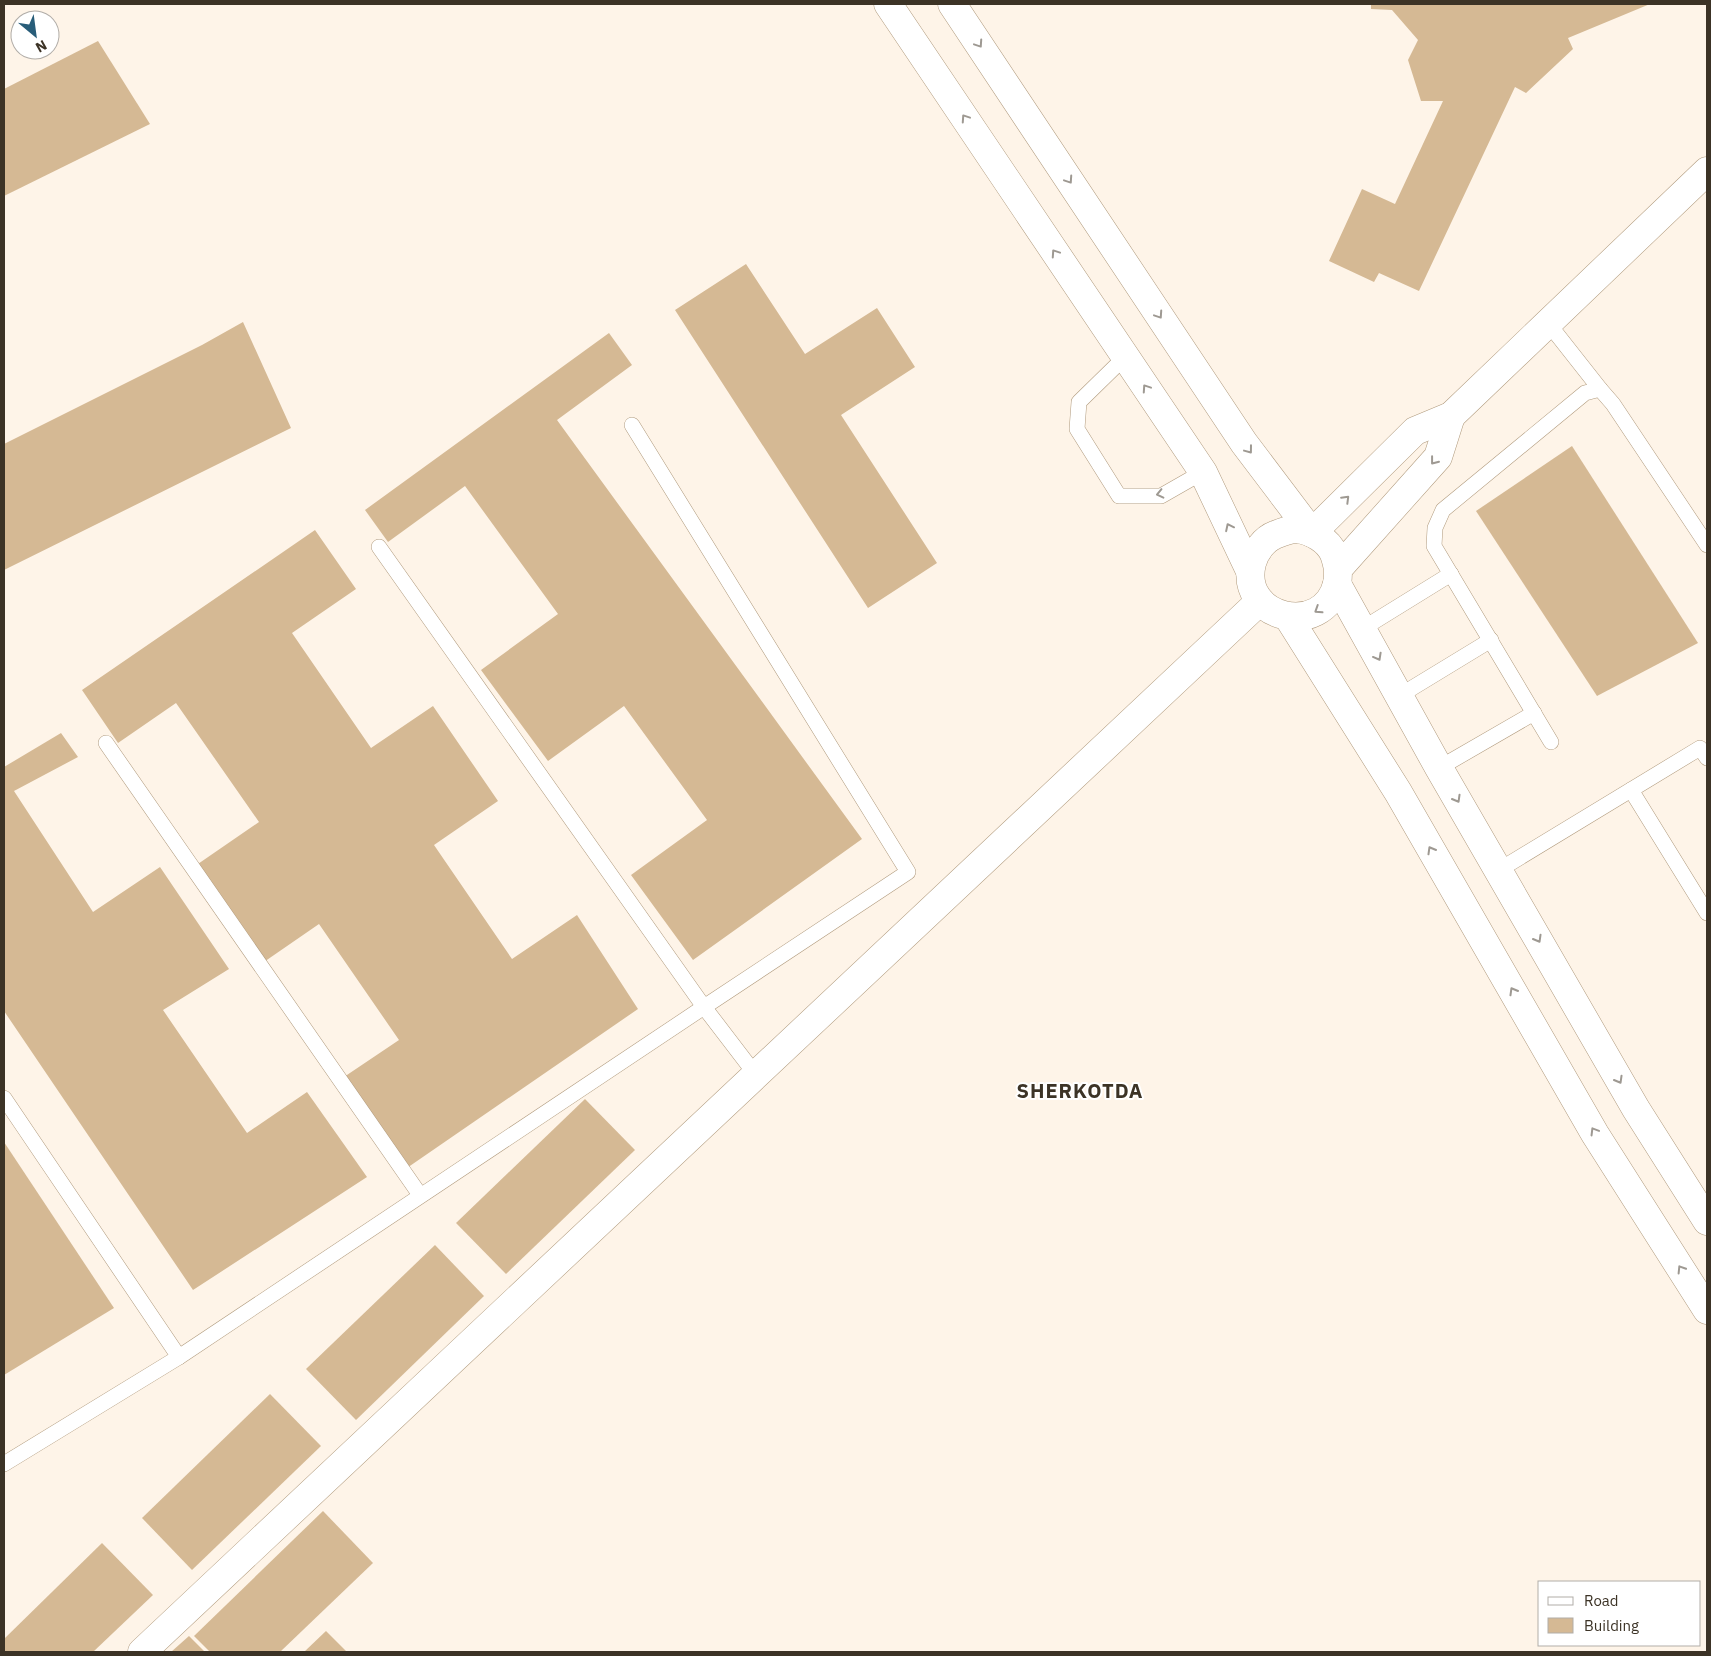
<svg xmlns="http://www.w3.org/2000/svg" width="1711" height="1656" viewBox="0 0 1711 1656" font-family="'IBM Plex Sans',sans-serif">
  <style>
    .building { fill: #d5b994 }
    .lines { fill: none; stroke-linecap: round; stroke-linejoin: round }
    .lane-casing { stroke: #b09a7d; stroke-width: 16 }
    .street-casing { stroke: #b09a7d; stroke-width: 29 }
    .secondary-casing { stroke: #b09a7d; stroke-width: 29 }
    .lane { stroke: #fff; stroke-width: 15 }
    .street { stroke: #fff; stroke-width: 28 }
    .secondary { stroke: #fff; stroke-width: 28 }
    .oneway { stroke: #9e9992 }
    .labels { text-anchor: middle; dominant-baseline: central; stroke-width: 4; stroke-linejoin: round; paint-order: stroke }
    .district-label { font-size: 20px; font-weight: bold; letter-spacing: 1px; fill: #3c3326; stroke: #fff }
  </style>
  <rect width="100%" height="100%" fill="#fef4e8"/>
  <g class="building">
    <polygon points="1371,4 1650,4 1568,38 1573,49 1526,93 1515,87 1419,291 1379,273 1374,282 1329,261 1362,189 1395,204 1443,101 1421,101 1408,60 1418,40 1392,10 1371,9"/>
    <polygon points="98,41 150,124 4,196 4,89"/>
    <polygon points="746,264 805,354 877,308 915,367 841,415 937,563 868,608 675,310"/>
    <polygon points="243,322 291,428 4,570 4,444 202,345"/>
    <polygon points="609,333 632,365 557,420 862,839 693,960 631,875 707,820 624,706 548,761 481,670 558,614 465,486 388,542 365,510"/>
    <polygon points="1572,446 1698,643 1597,696 1476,511"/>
    <polygon points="315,530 356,589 292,633 371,748 433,706 498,801 434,845 512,959 577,915 638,1009 404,1170 341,1079 399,1040 319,924 261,964 195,866 259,822 176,703 118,743 82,690"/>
    <polygon points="61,733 78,757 14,791 93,912 160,867 229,969 163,1010 247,1133 307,1092 367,1177 193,1290 4,1011 4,767"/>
    <polygon points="585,1099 635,1150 506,1274 456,1223"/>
    <polygon points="4,1142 114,1308 4,1375"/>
    <polygon points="435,1245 484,1296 356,1420 306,1369"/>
    <polygon points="270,1394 321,1446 192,1570 142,1518"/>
    <polygon points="323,1511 373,1563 280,1652 210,1652 194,1636"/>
    <polygon points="102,1543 153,1595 93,1652 4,1652 4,1639"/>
    <polygon points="326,1631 347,1652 304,1652"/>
    <polygon points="189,1636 205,1652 171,1652"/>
  </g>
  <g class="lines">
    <defs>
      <g id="lane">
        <polyline points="1548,323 1600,389"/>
        <polyline points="1125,357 1079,402 1077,429 1119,496 1161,496 1203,472"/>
        <polyline points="379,547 704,1007 908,872 632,425"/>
        <polyline points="1362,629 1451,574"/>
        <polyline points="1399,696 1491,640"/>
        <polyline points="1551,742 1434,546 1435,528 1443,510 1585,393 1600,389 1613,404 1707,545"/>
        <polyline points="106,743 420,1195"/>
        <polyline points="1439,768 1534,713"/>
        <polyline points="1631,790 1707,913"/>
        <polyline points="1499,870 1700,748 1707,758"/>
        <polyline points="4,1098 179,1357"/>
        <polyline points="4,1464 179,1357 704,1007 756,1075"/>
      </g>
      <polyline id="street" points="142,1652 1260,601"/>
      <g id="secondary">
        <polyline points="888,4 1203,472 1250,571"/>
        <polyline points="952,4 1244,443 1312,533 1415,431 1451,416 1707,171"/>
        <path d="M1338 569C1337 564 1336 559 1334 554 1328 540 1312 531 1297 529 1290 529 1282 532 1275 535 1264 539 1255 552 1252 563 1238 619 1323 639 1337 584 1338 579 1338 573 1338 569L1438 457 1451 416"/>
        <polyline points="1337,584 1439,768 1636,1109 1707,1221"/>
        <polyline points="1288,617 1398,792 1595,1134 1707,1310"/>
      </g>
    </defs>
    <use href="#lane" class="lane-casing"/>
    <use href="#street" class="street-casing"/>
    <use href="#secondary" class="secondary-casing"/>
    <use href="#lane" class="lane"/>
    <use href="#street" class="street"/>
    <use href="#secondary" class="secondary"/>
  </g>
  <defs><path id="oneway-chevron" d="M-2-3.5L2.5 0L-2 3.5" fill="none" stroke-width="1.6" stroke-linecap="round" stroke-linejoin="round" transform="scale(1.25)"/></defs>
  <g class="oneway">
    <use href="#oneway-chevron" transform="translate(979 44) rotate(56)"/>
    <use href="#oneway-chevron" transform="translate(965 118) rotate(-124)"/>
    <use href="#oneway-chevron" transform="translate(1069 180) rotate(56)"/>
    <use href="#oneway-chevron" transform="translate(1055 253) rotate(-124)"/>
    <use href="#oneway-chevron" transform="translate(1159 315) rotate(56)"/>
    <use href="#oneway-chevron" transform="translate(1146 388) rotate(-124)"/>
    <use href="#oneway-chevron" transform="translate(1249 450) rotate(53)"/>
    <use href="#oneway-chevron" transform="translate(1434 461) rotate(128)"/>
    <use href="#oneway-chevron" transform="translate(1160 494) rotate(167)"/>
    <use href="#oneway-chevron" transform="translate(1346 499) rotate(-45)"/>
    <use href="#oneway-chevron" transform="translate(1229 527) rotate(-116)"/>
    <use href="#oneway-chevron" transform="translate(1318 610) rotate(147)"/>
    <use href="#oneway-chevron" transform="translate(1378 657) rotate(61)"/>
    <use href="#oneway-chevron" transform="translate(1457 799) rotate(60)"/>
    <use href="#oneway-chevron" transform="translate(1431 850) rotate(-120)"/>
    <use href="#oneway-chevron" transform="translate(1538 939) rotate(60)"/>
    <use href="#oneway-chevron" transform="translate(1513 991) rotate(-120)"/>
    <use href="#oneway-chevron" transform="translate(1619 1080) rotate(60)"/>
    <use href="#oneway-chevron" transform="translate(1594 1131) rotate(-121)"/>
    <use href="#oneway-chevron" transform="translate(1681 1269) rotate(-122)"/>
  </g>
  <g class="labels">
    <g class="district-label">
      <text x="1080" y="1090">SHERKOTDA</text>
    </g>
  </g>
  <rect width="1711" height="1656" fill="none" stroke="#3c3326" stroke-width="10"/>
  <rect x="1538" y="1581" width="162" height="65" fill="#ffffff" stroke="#b1ada8"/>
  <rect x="1548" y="1597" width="25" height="8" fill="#ffffff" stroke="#b1ada8"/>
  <text x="1584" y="1606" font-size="15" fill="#3c3326">Road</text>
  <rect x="1548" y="1618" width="25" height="15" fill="#d5b994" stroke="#b1ada8"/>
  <text x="1584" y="1631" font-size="15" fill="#3c3326">Building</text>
  <g transform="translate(35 35) rotate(151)"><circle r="24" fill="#ffffff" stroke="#b1ada8"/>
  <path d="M0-4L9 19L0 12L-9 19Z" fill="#285d79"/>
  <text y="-8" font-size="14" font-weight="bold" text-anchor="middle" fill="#3c3326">N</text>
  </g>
</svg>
